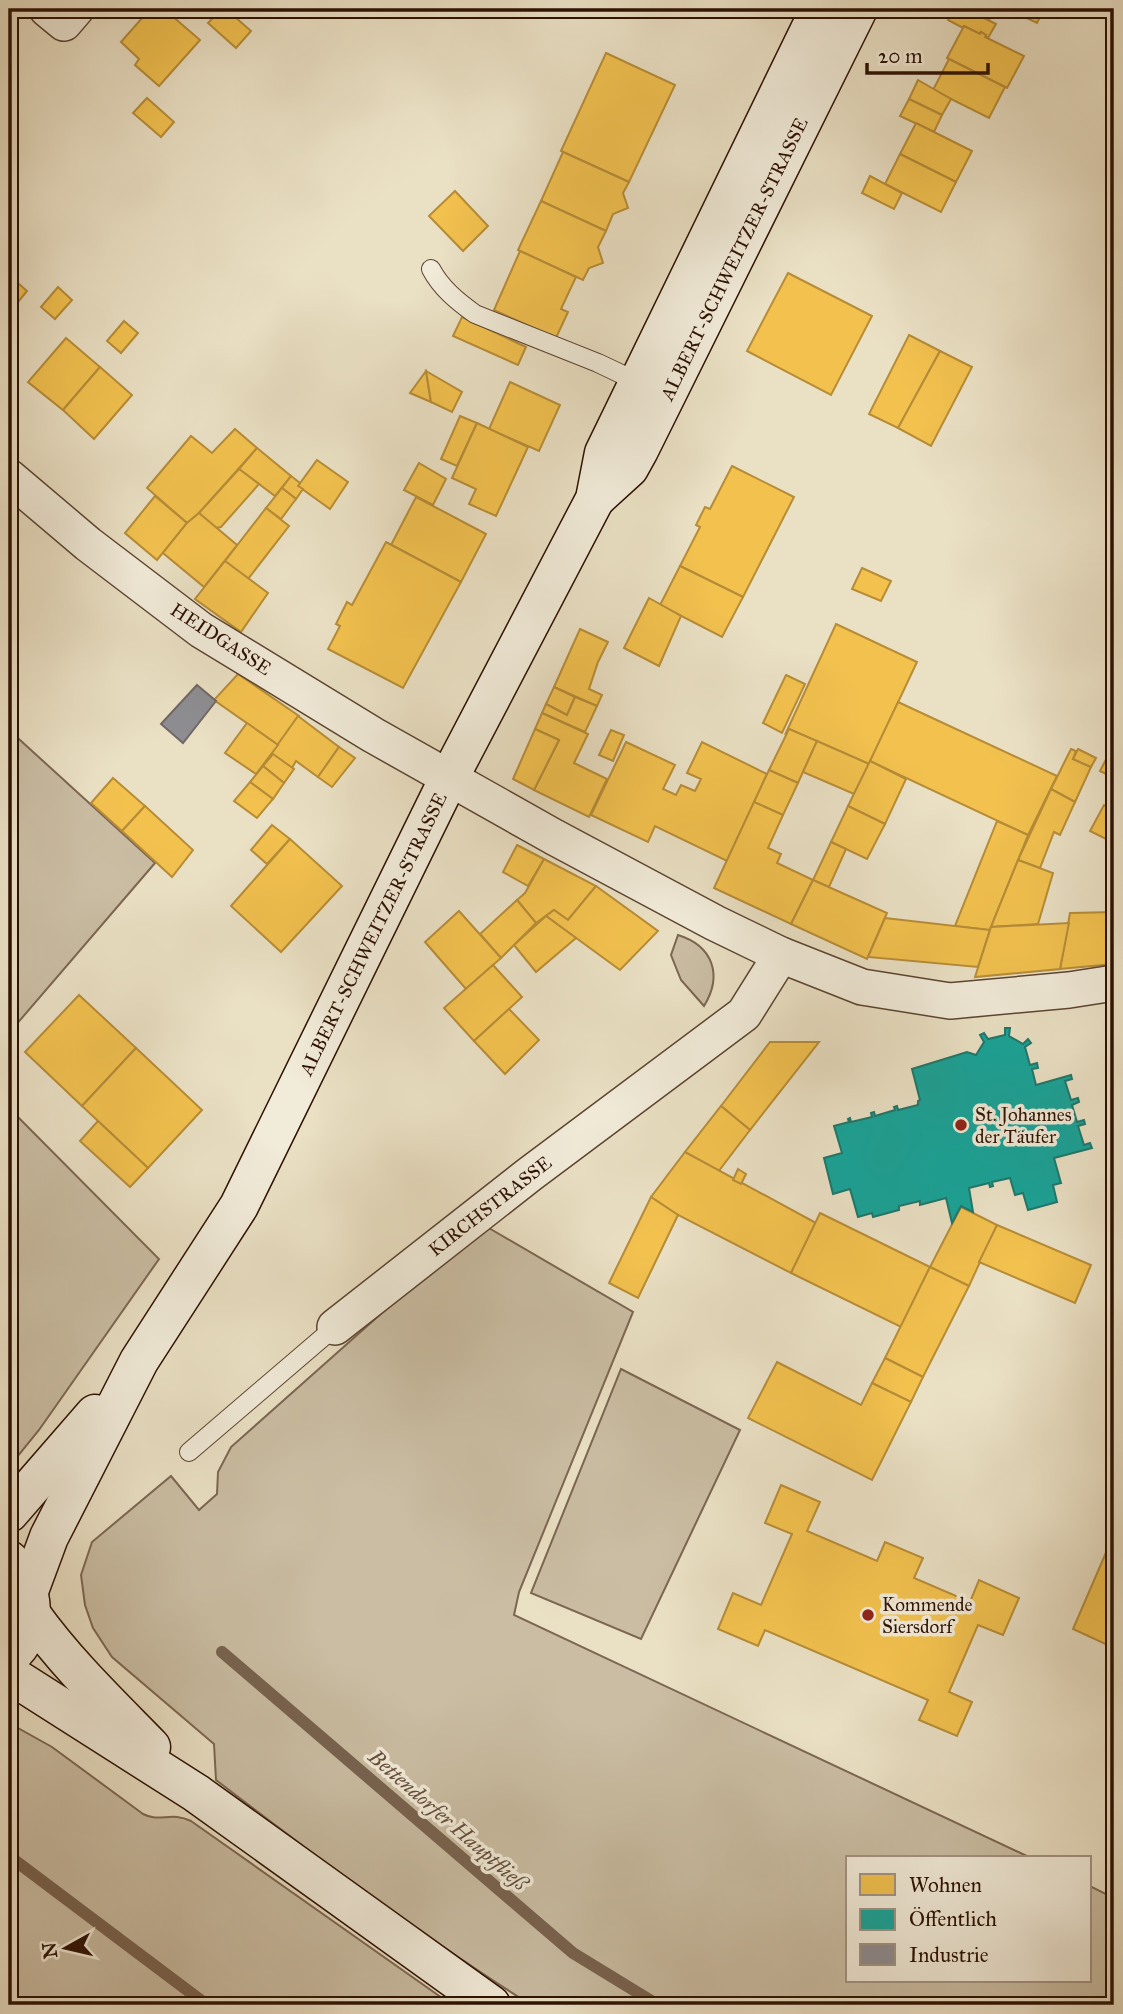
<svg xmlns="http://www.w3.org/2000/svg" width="1123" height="2014" viewBox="0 0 1123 2014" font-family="'IM FELL Great Primer',serif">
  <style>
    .green { fill: #cabda3; stroke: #7c6652; stroke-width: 2 }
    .homes { fill: #f2c14e; stroke: #b78c37; stroke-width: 2 }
    .public { fill: #17a398; stroke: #1e776b; stroke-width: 2 }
    .industry { fill: #8d8d92; stroke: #706867; stroke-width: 2 }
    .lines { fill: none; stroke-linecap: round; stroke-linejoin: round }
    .stream { stroke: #78624f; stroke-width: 12 }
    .lane-casing { stroke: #5c4432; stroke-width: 20 }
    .street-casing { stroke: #5c4432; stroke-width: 38 }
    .secondary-casing { stroke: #2d1002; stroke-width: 41 }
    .lane { stroke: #f1ebd9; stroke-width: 18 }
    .street { stroke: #f1ebd9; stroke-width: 35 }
    .secondary { stroke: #f1ebd9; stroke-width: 38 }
    .poi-dot { fill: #8f2418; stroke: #f1ebd9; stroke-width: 2.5 }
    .labels { text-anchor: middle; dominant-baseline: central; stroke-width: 7; stroke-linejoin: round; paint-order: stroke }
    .street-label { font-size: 19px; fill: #2d1002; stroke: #f1ebd9 }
    .poi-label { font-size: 19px; fill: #2d1002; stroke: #f1ebd9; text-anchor: start }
    .water-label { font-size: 21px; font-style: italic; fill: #654e3c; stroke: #f1ebd9 }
  </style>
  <rect width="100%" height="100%" fill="#eae0c4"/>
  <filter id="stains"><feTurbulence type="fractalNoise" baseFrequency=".00286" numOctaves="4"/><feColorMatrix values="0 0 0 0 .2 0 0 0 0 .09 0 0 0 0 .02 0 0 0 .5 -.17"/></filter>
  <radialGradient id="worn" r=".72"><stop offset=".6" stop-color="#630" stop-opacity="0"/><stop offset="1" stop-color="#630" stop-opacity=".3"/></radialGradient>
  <g class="green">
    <polygon points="9,730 155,863 9,1033"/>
    <path d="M678 935C713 946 723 975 704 1006L681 980 671 955Z"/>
    <polygon points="9,1108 159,1259 39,1430 9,1467"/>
    <path d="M482 1224 633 1312 519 1592 514 1615 1031 1858H848V1981H1090V1886L1114 1898V2005H531C422 1936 318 1858 216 1780L214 1744 112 1657 93 1628 85 1605 81 1575 92 1542 171 1476 199 1510 217 1494 218 1472 231 1447Z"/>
    <polygon points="621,1369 740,1430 641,1639 531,1593"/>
    <path d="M9 1723 52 1747 143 1814C160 1823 171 1811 191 1821L452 2005H9Z"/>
  </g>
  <g class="homes">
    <polygon points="150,9 164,9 200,40 159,86 135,65 139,59 121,42"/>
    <polygon points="221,9 226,9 251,31 236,48 208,23"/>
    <polygon points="954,9 966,9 996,24 988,38 981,32 980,34 964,26 963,28 948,20"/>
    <polygon points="966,9 995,9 989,20"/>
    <polygon points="1008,9 1044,9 1037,23"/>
    <polygon points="964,26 980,34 981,32 986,35 985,37 1024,56 1007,88 947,58"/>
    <polygon points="606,53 675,85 629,182 561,151"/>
    <polygon points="949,59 1005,87 989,118 933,90"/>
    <polygon points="918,80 951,99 942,115 909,99"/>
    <polygon points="147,98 174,122 161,137 133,113"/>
    <polygon points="909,99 942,115 934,132 900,116"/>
    <polygon points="916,123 972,151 956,182 900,154"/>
    <polygon points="563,152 629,182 623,193 628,208 613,214 606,231 541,201"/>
    <polygon points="900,154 956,182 941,212 885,184"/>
    <polygon points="870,176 902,193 894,209 862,193"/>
    <polygon points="455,191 488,226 463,251 429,216"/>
    <polygon points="541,201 606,231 598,247 603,263 589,268 583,280 518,250"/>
    <polygon points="520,251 576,277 561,309 568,312 556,338 494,310"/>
    <polygon points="788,273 872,316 831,395 747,351"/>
    <polygon points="9,275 27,291 9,313"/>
    <polygon points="58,287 72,300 55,319 41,307"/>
    <polygon points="462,317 526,347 518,365 453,336"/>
    <polygon points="124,321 138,333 121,353 107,341"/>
    <polygon points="909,335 940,351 898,428 869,414"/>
    <polygon points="66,338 100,367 63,410 28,382"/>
    <polygon points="940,351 972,367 931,446 898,428"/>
    <polygon points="100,367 132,395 94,439 63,410"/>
    <polygon points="426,371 431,402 410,393"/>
    <polygon points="426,371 462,392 452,412 431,402"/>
    <polygon points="510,382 560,405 539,451 489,429"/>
    <polygon points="460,416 477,423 457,466 441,459"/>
    <polygon points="477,423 528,447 496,516 469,504 476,489 452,478"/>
    <polygon points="235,429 257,448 199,513 187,523 147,488 191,436 212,453"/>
    <polygon points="257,448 291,476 275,496 239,469"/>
    <polygon points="317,460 348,482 330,509 298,486"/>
    <polygon points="419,463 446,479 433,505 404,490"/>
    <polygon points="732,466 794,497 743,597 680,566 700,527 696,525 705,507 710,509"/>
    <polygon points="239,469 259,484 221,527 215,528 199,513"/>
    <polygon points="291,476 300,483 298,486 303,489 296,499 282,488"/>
    <polygon points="282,488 296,499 281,519 266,508"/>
    <polygon points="155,496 187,523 157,560 125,533"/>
    <polygon points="416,497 486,534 461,582 391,545"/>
    <polygon points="266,508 289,526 248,579 225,561"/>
    <polygon points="199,513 237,545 204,587 163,553 187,523"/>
    <polygon points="386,542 461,582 403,688 328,649 340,626 336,624 347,602 352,605"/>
    <polygon points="225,561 268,593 241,632 195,599"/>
    <polygon points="680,566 743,597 722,637 660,605"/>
    <polygon points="862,568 891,581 881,601 852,589"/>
    <polygon points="649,598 681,616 659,666 624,648"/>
    <polygon points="836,624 917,662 869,764 789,729 785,735"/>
    <polygon points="580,629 608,642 598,662 589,689 602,695 597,706 554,687"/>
    <polygon points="238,674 299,716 278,745 214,700"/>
    <polygon points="786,675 805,684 782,733 763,723"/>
    <polygon points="554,687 575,697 567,715 546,704"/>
    <polygon points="575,697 597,706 585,732 542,713 546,704 567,715"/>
    <polygon points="898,702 1057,776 1028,835 870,761"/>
    <polygon points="542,713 588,734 574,763 607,779 589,817 534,790 559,740 535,729"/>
    <polygon points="298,716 339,747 318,777 296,761 292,768 271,754"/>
    <polygon points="247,723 278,745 256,774 225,753"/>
    <polygon points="535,729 559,740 534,790 513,779"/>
    <polygon points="789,729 817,741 798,783 769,770"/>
    <polygon points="611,730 624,735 613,761 599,755"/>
    <polygon points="817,741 869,764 854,794 803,772"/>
    <polygon points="626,742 675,765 663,789 676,795 681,785 695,791 701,779 687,773 702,742 767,774 727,861 655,826 648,842 591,815"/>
    <polygon points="1114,744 1114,778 1100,771"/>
    <polygon points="339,747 355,758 332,787 318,777"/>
    <polygon points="1071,749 1076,751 1073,759 1091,767 1075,802 1051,789"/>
    <polygon points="1078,749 1096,758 1091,767 1073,759"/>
    <polygon points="273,754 294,769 284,783 263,766"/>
    <polygon points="870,761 906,779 885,824 848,806"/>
    <polygon points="263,766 284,783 273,799 250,782"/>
    <polygon points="769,770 798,783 783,815 754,802"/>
    <polygon points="113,778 145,806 122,831 91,803"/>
    <polygon points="250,782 273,799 257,818 234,801"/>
    <polygon points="1051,789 1075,802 1060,835 1054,832 1040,868 1018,860"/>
    <polygon points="754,802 783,815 768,848 781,854 777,863 813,880 791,924 714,888"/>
    <polygon points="1104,805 1114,810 1114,843 1090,831"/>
    <polygon points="145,806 193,850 172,877 122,831"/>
    <polygon points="848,806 885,824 867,859 831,842"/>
    <polygon points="997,821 1028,835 991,927 990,930 955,926"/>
    <polygon points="272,825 290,839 267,864 251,850"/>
    <polygon points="290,839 342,886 281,952 231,906"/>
    <polygon points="831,842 846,849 829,887 813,880"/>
    <polygon points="517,845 544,859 528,886 503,872"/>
    <polygon points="544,859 596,886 568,920 554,910 536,923 517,900 525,893"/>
    <polygon points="1018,860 1053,873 1038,924 991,927"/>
    <polygon points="813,880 887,913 867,959 791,924"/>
    <polygon points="596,886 658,931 620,970 546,916 554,910 568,920"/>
    <polygon points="517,900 536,923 501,958 480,934"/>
    <polygon points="459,911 501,958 466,989 425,942"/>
    <polygon points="1114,912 1114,964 1060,969 1070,913"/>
    <polygon points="546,916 576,938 536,972 514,945"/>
    <polygon points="885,918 990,930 978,967 868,957"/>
    <polygon points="1069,923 1060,969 975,977 991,927"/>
    <polygon points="493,965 522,997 474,1041 444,1008"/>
    <polygon points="79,995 136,1048 82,1106 25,1052"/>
    <polygon points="509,1009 539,1040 505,1074 474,1041"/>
    <polygon points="770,1042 819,1042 750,1130 721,1106"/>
    <polygon points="136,1048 202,1110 148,1168 82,1106"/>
    <polygon points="721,1106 750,1130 718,1172 685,1152"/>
    <polygon points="98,1121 148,1168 130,1187 80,1141"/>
    <polygon points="685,1152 816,1223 791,1273 678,1215 651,1197"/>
    <polygon points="738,1169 746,1174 741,1184 733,1180"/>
    <polygon points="651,1197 678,1215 638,1298 609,1283"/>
    <polygon points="961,1207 997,1225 969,1286 930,1267"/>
    <polygon points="820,1213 930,1267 901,1327 791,1273"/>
    <polygon points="997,1225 1091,1265 1075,1303 979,1262"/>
    <polygon points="930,1267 969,1286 923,1377 885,1358"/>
    <polygon points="885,1358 923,1377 911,1402 872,1383"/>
    <polygon points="777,1362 861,1405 872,1383 911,1402 872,1480 748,1418"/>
    <polygon points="781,1485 820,1502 807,1531 877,1561 885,1542 923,1558 914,1578 970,1602 979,1580 1019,1598 1003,1635 978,1625 949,1692 972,1702 957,1736 919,1720 928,1700 765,1630 758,1646 718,1629 733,1593 761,1605 792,1534 765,1523"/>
    <polygon points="1114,1534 1114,1648 1073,1629"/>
  </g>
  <polygon class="public" points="1005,1028 1010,1028 1009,1036 1023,1044 1028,1039 1031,1043 1025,1047 1030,1065 1037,1063 1038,1068 1032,1069 1036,1085 1071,1075 1072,1079 1065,1081 1071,1100 1078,1098 1079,1102 1072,1105 1077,1122 1084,1120 1085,1124 1078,1126 1084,1145 1090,1143 1092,1148 1054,1158 1061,1183 1053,1185 1057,1202 1028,1210 1023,1193 1015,1195 1010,1178 992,1182 993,1186 990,1187 989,1183 969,1188 973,1212 961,1206 952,1223 946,1198 920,1205 920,1201 899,1206 899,1210 873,1217 872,1213 858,1217 850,1189 833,1194 824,1158 842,1153 834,1126 849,1122 848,1119 850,1118 851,1122 872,1117 871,1113 874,1112 875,1116 895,1110 894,1107 897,1106 898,1110 918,1105 918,1101 920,1100 912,1069 967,1052 976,1055 984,1042 980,1035 984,1033 988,1039 1005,1035"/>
  <polygon class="industry" points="197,685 216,701 183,743 161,724"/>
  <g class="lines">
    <g class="stream">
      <polyline points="222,1652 573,1953 658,2005"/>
      <polyline points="9,1856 207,2005"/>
    </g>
    <defs>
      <g id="lane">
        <path d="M431 269C441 288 457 301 475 314L598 363 638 382"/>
        <polyline points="189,1452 335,1327"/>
      </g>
      <g id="street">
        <polyline points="47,9 64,23 76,9"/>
        <polyline points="9,477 88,544 201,630 373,735 554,837 715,923 781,955 862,987 950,1001 1069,990 1114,983"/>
        <polyline points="335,1327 530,1174 744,1014 781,955"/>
      </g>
      <g id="secondary">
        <polyline points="595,499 629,468 639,450 858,9"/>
        <polyline points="9,1513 95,1414"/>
        <path d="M9 1560C36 1587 40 1631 9 1657"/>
        <polyline points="29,1591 49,1537 139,1361 239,1206 449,778 595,499 604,453 820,9"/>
        <path d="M31 1614C66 1663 109 1704 151 1747"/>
        <polyline points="9,1674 196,1793 491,2005"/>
      </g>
    </defs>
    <use href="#lane" class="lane-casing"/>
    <use href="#street" class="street-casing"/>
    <use href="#secondary" class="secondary-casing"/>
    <use href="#lane" class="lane"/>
    <use href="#street" class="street"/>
    <use href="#secondary" class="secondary"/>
  </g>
  <g class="poi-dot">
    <circle cx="961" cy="1125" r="7"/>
    <circle cx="868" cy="1615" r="7"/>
  </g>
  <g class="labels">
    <g class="street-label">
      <text transform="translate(734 259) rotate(-64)">ALBERT-SCHWEITZER-STRASSE</text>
      <text transform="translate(221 639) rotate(33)">HEIDGASSE</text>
      <text transform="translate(373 934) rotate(-64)">ALBERT-SCHWEITZER-STRASSE</text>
      <text transform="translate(490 1206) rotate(-38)">KIRCHSTRASSE</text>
    </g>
    <g class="poi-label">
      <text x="975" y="1114">St. Johannes<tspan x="975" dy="22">der Täufer</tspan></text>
      <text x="882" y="1604">Kommende<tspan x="882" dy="22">Siersdorf</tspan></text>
    </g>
    <g class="water-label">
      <text transform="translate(448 1820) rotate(41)">Bettendorfer Hauptfließ</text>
    </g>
  </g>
  <rect width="1123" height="2014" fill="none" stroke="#eae0c4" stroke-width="35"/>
  <rect x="10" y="10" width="1102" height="1993" fill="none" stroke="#2d1002" stroke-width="3.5"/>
  <rect x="18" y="18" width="1088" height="1979" fill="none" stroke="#2d1002" stroke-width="2"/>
  <rect x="846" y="1856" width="245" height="126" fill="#f1ebd9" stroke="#a39383" stroke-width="2"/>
  <rect x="860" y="1874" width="35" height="21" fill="#f2c14e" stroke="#a39383" stroke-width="2"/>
  <text x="909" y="1892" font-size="21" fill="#2d1002">Wohnen</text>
  <rect x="860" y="1909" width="35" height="21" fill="#17a398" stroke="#a39383" stroke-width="2"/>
  <text x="909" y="1926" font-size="21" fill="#2d1002">Öffentlich</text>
  <rect x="860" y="1944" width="35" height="21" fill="#8d8d92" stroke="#a39383" stroke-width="2"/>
  <text x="909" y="1962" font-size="21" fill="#2d1002">Industrie</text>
  <g transform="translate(66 1948) rotate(262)" stroke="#f1ebd9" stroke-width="5" paint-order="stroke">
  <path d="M0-5L12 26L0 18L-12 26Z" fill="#2d1002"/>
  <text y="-10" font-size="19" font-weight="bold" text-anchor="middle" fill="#2d1002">N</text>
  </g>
  <path d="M867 63v10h121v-10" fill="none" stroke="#2d1002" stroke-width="3.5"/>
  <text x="878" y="63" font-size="21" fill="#2d1002" stroke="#f1ebd9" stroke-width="5" paint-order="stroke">20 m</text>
  <rect width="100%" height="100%" filter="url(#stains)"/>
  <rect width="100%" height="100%" fill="url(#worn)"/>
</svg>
